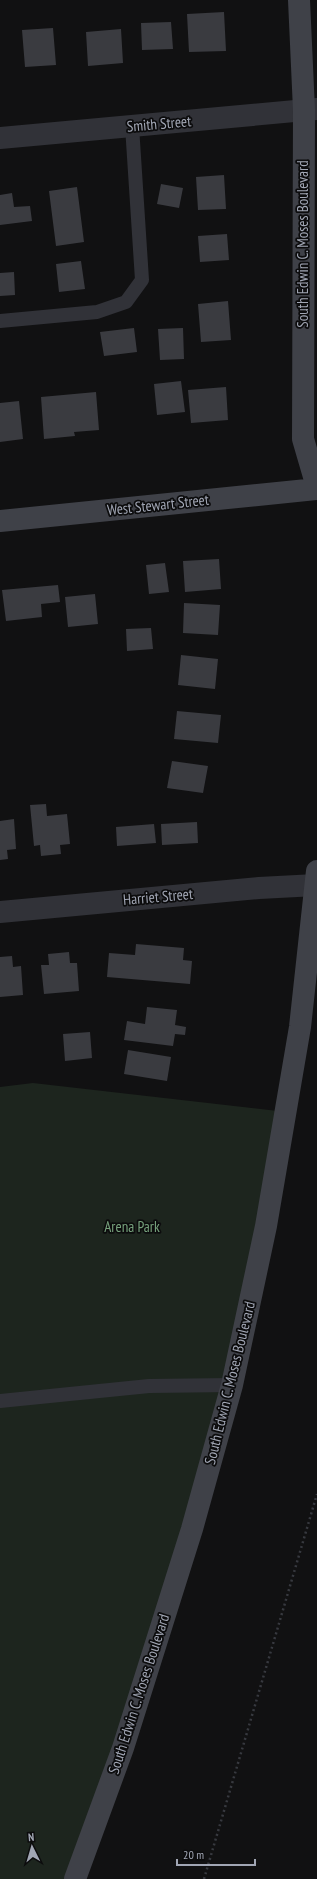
<svg xmlns="http://www.w3.org/2000/svg" width="317" height="1879" font-family="'PT Sans Narrow',sans-serif">
	<style>
		.green { fill: #1d251e }
		.building { fill: #3a3b40 }
		.lines { fill: none; stroke-linecap: round; stroke-linejoin: round }
		.path { stroke: #37393f; stroke-width: 2.5; stroke-dasharray: 2 3; stroke-linecap: butt }
		.service { stroke: #313238; stroke-width: 14 }
		.minor { stroke: #313238; stroke-width: 22 }
		.secondary { stroke: #3f4148; stroke-width: 22 }
		.labels { text-anchor: middle; stroke-width: 3.5; stroke-linejoin: round; paint-order: stroke }
		.street-label { font-size: 15px; fill: #a1a6b4; stroke: #0c0c0d }
		.park-label { font-size: 15px; fill: #76a17c; stroke: #0c0c0d }
	</style>
	<rect width="100%" height="100%" fill="#111112"/>
	<path class="green" d="M 33,1083 L 286,1112 L 232,1385 L 75,1879 L 0,1879 L 0,1087 Z"/>
	<path class="building" d="M 224,12 L 226,51 L 189,52 L 187,14 Z
		M 171,22 L 173,49 L 142,50 L 141,23 Z
		M 53,28 L 56,65 L 25,67 L 22,30 Z
		M 121,29 L 123,63 L 88,66 L 86,32 Z
		M 224,175 L 226,209 L 198,210 L 196,177 Z
		M 161,184 L 183,188 L 179,208 L 157,204 Z
		M 77,187 L 84,242 L 56,246 L 49,191 Z
		M 12,193 L 14,207 L 30,206 L 32,221 L 0,225 L 0,195 Z
		M 227,234 L 229,260 L 200,262 L 198,236 Z
		M 81,261 L 85,289 L 59,292 L 56,264 Z
		M 14,272 L 15,295 L 0,296 L 0,273 Z
		M 228,301 L 231,340 L 201,342 L 198,304 Z
		M 134,328 L 137,352 L 104,356 L 100,332 Z
		M 183,328 L 184,359 L 160,360 L 158,329 Z
		M 181,381 L 185,412 L 157,415 L 154,384 Z
		M 226,387 L 228,420 L 191,423 L 188,390 Z
		M 96,392 L 99,430 L 74,432 L 75,436 L 44,439 L 41,397 Z
		M 19,401 L 23,439 L 0,442 L 0,403 Z
		M 219,559 L 221,589 L 185,592 L 183,561 Z
		M 165,563 L 169,592 L 149,594 L 146,565 Z
		M 58,585 L 60,602 L 41,604 L 42,617 L 6,621 L 2,590 Z
		M 95,594 L 98,624 L 68,627 L 65,597 Z
		M 184,603 L 220,605 L 218,635 L 183,633 Z
		M 151,628 L 153,649 L 127,651 L 126,629 Z
		M 181,655 L 218,659 L 215,689 L 178,685 Z
		M 177,711 L 221,715 L 218,743 L 174,739 Z
		M 172,761 L 208,766 L 203,793 L 167,788 Z
		M 46,804 L 47,816 L 67,814 L 70,844 L 60,845 L 61,854 L 41,856 L 40,845 L 34,846 L 30,805 Z
		M 14,819 L 16,849 L 7,850 L 8,859 L 0,860 L 0,821 Z
		M 197,822 L 198,843 L 162,845 L 161,824 Z
		M 154,824 L 156,843 L 117,846 L 116,827 Z
		M 136,944 L 184,948 L 183,960 L 192,961 L 190,984 L 107,977 L 109,953 L 135,955 Z
		M 69,952 L 70,963 L 77,963 L 79,991 L 44,994 L 41,965 L 49,965 L 48,954 Z
		M 12,956 L 13,967 L 21,966 L 23,995 L 0,997 L 0,957 Z
		M 147,1007 L 177,1010 L 175,1025 L 186,1027 L 185,1035 L 175,1034 L 173,1046 L 124,1040 L 127,1021 L 145,1024 Z
		M 90,1032 L 92,1058 L 65,1061 L 63,1034 Z
		M 128,1050 L 171,1057 L 167,1081 L 124,1074 Z"/>
	<g class="lines">
		<path class="path" d="M 204,1879 L 317,1494"/>
		<path class="service" d="M 0,321 L 97,312 L 126,302 L 142,280 L 132,126
			M 0,1401 L 149,1386 L 232,1385"/>
		<path class="minor" d="M 0,138 L 317,109
			M 0,912 L 259,888 L 316,885"/>
		<path class="secondary" d="M 299,0 L 304,110 L 303,439 L 317,487
			M 0,521 L 317,489
			M 75,1879 L 123,1748 L 192,1529 L 232,1385 L 266,1226 L 300,1027 L 317,871"/>
	</g>
	<g class="labels">
		<g class="street-label">
			<text transform="translate(159 124) rotate(-5)" y="5">Smith Street</text>
			<text transform="translate(303 244) rotate(-90)" y="5">South Edwin C. Moses Boulevard</text>
			<text transform="translate(158 505) rotate(-6)" y="5">West Stewart Street</text>
			<text transform="translate(158 897) rotate(-5)" y="5">Harriet Street</text>
			<text transform="translate(230 1383) rotate(-76)" y="5">South Edwin C. Moses Boulevard</text>
			<text transform="translate(139 1694) rotate(-72)" y="5">South Edwin C. Moses Boulevard</text>
		</g>
		<g class="park-label">
			<text x="132" y="1232">Arena Park</text>
		</g>
	</g>
	<g transform="translate(32 1847) rotate(355)" stroke="#0c0c0d" stroke-width="3" paint-order="stroke">
	<path d="M0-3L7 15L0 10L-7 15Z" fill="#a1a6b4"/>
	<text y="-6" font-size="11" font-weight="bold" text-anchor="middle" fill="#a1a6b4">N</text>
	</g>
	<path d="M177 1859v6h78v-6" fill="none" stroke="#a1a6b4" stroke-width="2"/>
	<text x="183" y="1859" font-size="12" fill="#a1a6b4" stroke="#0c0c0d" stroke-width="3" paint-order="stroke">20 m</text>
</svg>
